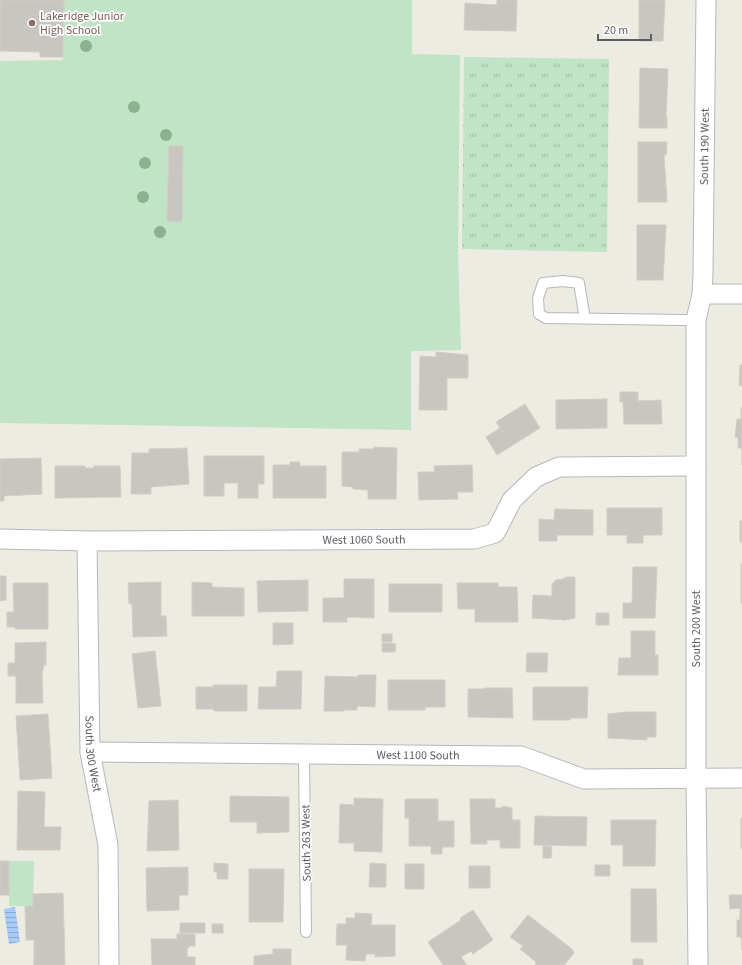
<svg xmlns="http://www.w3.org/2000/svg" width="742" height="965" font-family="'Source Sans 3',sans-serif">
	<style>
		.green { fill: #c1e3c6 }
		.park { fill: url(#park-tufts) }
		.water { fill: url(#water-rules) }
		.building { fill: #c8c6c0; stroke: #d1cec2 }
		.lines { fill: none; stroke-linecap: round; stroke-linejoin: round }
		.service-casing { stroke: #b6b7bc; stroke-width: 12 }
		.minor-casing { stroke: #b6b7bc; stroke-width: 21 }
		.service { stroke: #fff; stroke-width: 10 }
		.minor { stroke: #fff; stroke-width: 19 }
		.tree { fill: #8bb28e }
		.education-dot { fill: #8d6e63; stroke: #fff; stroke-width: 1.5 }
		.labels { text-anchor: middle; stroke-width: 3.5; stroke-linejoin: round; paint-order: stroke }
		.education-label { font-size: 12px; fill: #785e54; stroke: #fff; text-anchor: start }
		.street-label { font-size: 12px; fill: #5b5d63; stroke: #fff }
	</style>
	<defs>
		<pattern id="park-tufts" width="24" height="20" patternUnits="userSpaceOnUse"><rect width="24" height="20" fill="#c1e3c6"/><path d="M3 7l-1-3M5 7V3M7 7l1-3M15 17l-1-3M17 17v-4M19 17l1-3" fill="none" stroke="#a0bba4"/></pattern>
		<pattern id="water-rules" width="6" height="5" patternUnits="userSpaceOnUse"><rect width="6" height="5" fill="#a8caf8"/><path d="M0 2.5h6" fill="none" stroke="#8ca7cc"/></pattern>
	</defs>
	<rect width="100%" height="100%" fill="#edece3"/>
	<path class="green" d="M 64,0 L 412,0 L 412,54 L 460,55 L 458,255 L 461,350 L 411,351 L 411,430 L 0,423 L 0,61 L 63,60 Z
		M 9,861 L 34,861 L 33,906 L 9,906 Z"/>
	<path class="park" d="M 464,57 L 609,59 L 607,252 L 462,249 Z"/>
	<path class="water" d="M 15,907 L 20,942 L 9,944 L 4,909 Z"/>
	<path class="building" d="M 0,0 L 64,0 L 63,57 L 40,57 L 40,52 L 0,51 Z
		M 497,0 L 517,0 L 516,31 L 464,30 L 465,3 L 497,5 Z
		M 639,0 L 665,0 L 663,41 L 639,41 Z
		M 640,68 L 668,69 L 666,117 L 667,117 L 667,128 L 639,128 Z
		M 638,142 L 667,142 L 666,155 L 664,155 L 667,202 L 638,202 Z
		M 169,146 L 183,146 L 182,222 L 167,221 Z
		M 637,225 L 666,225 L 663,280 L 637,280 Z
		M 436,352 L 468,355 L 468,378 L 447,378 L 447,410 L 419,410 L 420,356 L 436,357 Z
		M 740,365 L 742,365 L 742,386 L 739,385 Z
		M 620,392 L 638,392 L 638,401 L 661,400 L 662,424 L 624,424 L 623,402 L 620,402 Z
		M 607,399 L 607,428 L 556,429 L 556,400 Z
		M 525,404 L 540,428 L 497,455 L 486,437 L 500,428 L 496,422 Z
		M 741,408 L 742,408 L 742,465 L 742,448 L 738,448 L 738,438 L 735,437 L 737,419 L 741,419 Z
		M 374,447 L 397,448 L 396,499 L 368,499 L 368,490 L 353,489 L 353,487 L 342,486 L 342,452 L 359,452 L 359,449 L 374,449 Z
		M 187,448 L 189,484 L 151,487 L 151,494 L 131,494 L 132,453 L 149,453 L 149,449 Z
		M 204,456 L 264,456 L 264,484 L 258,484 L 258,498 L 238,498 L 238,483 L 224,483 L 224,496 L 204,496 Z
		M 41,458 L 42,494 L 4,496 L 4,501 L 0,501 L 0,459 Z
		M 290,462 L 300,462 L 300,466 L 326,466 L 326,498 L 273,498 L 273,465 L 290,465 Z
		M 472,465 L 473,492 L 457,492 L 458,499 L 419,500 L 418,472 L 435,472 L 434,466 Z
		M 55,466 L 85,466 L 85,468 L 94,468 L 94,466 L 120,466 L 121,497 L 55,498 Z
		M 607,508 L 662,508 L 662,535 L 643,535 L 643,543 L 627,543 L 627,535 L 607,535 Z
		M 555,509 L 593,510 L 593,535 L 557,535 L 557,541 L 539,541 L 539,519 L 554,520 Z
		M 740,521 L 742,521 L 742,542 L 740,542 Z
		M 741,564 L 742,564 L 742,603 L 741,603 Z
		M 633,567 L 657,567 L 655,618 L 623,618 L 623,603 L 632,603 Z
		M 0,576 L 6,576 L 6,600 L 0,601 Z
		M 566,577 L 575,577 L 575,618 L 565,620 L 532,618 L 533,595 L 552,596 L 552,584 L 556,580 L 563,579 Z
		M 344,579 L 374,579 L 374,618 L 347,617 L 347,622 L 323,622 L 323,598 L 344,598 Z
		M 308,580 L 308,611 L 258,612 L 257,581 Z
		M 161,582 L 161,616 L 166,616 L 167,636 L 133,637 L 132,604 L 129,604 L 128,583 Z
		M 192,582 L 212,583 L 212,587 L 244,588 L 244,616 L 192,616 Z
		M 13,583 L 48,583 L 48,629 L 15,629 L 15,627 L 7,627 L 7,612 L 14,612 Z
		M 457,583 L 498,583 L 498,587 L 517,587 L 518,622 L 475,622 L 475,609 L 458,609 Z
		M 389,584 L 442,584 L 442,612 L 389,612 Z
		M 596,613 L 609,613 L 609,625 L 596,625 Z
		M 273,623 L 293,623 L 293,644 L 273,645 Z
		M 631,631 L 655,631 L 655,655 L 658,655 L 658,675 L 618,675 L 619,658 L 631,658 Z
		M 382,634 L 392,634 L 392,642 L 382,642 Z
		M 46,642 L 46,665 L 44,665 L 42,675 L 43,703 L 16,703 L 16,676 L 8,676 L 8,663 L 15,663 L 15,643 Z
		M 382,643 L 396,644 L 395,652 L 382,652 Z
		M 155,651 L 161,706 L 138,708 L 132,654 Z
		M 527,653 L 548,653 L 547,672 L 526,672 Z
		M 277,671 L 302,671 L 301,709 L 258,709 L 259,687 L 276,687 Z
		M 358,675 L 376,675 L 375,707 L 357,706 L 357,710 L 344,710 L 344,711 L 324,711 L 325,676 L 358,677 Z
		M 388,680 L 445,680 L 445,707 L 425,707 L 425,710 L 388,710 Z
		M 213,685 L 247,685 L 247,711 L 214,711 L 214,709 L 196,709 L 196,687 L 213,687 Z
		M 533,687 L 588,687 L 587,718 L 570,718 L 570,720 L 533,720 Z
		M 485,688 L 512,688 L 513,718 L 468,717 L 468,689 L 484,689 Z
		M 627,712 L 656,712 L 656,737 L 647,737 L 647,740 L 608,738 L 608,714 Z
		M 48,714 L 52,778 L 20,780 L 16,716 Z
		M 18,791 L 45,792 L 44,827 L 61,827 L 60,850 L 17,850 Z
		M 230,796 L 289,797 L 289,832 L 257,833 L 257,822 L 230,822 Z
		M 354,798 L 383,799 L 382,852 L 354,851 L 354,843 L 339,843 L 340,804 L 354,805 Z
		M 405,799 L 438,799 L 438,821 L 454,821 L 454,847 L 442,847 L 442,854 L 431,854 L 431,846 L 409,846 L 409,818 L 405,818 Z
		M 470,799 L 495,799 L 495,808 L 501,808 L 503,806 L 512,808 L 512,820 L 520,820 L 520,848 L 500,848 L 500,840 L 487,840 L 487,844 L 471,844 Z
		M 178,800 L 179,850 L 147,851 L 149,801 Z
		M 535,816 L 587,817 L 586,846 L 534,845 Z
		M 741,818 L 742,818 L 742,848 L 741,848 Z
		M 611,820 L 656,820 L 655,866 L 623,866 L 623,845 L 611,845 Z
		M 543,846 L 552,847 L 551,858 L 543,858 Z
		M 0,861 L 9,861 L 9,895 L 0,895 Z
		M 214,863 L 228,864 L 228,879 L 217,879 L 217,872 L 214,872 Z
		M 370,863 L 386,864 L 386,887 L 369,887 Z
		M 405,864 L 424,864 L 424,889 L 405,889 Z
		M 595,865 L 610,865 L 610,876 L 595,876 Z
		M 469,866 L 490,866 L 490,888 L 469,888 Z
		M 188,867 L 188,895 L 179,895 L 179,910 L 147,911 L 146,868 Z
		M 249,869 L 284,869 L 283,922 L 249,922 Z
		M 631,889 L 656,889 L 657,942 L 631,942 Z
		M 63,893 L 65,965 L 34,965 L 34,940 L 26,940 L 25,906 L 33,906 L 33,894 Z
		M 729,895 L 742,895 L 742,950 L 741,937 L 737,937 L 737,920 L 740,920 L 740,908 L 730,909 Z
		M 473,910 L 493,940 L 473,954 L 471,951 L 461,957 L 467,965 L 443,965 L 428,942 L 461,920 L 460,918 Z
		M 355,913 L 372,914 L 371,925 L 395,925 L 395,956 L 375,957 L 375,954 L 366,954 L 365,961 L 346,960 L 347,945 L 336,945 L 337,924 L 346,924 L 346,918 L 355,918 Z
		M 528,915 L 572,949 L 574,953 L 564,965 L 535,965 L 536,962 L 520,949 L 523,946 L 510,937 Z
		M 180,923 L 205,923 L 205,933 L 180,933 Z
		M 212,924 L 223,924 L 223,933 L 212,933 Z
		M 177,934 L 195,934 L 195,946 L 190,946 L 187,949 L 187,957 L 195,957 L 195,965 L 152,965 L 151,939 L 177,939 Z
		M 273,949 L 291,949 L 291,965 L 254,965 L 254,956 L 273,954 Z
		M 633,959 L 643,959 L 643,965 L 633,965 Z"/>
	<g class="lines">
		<defs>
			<path id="service" d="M 585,319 L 579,283 L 563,281 L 543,283 L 538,298 L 539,314 L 546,318 L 683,320 L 696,320
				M 304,755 L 306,932"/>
			<g id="minor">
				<path d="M 702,294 L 742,294"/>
				<path id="s1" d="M 0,539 L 87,541 L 474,539 L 495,533 L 512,500 L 536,477 L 559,467 L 696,466"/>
				<path id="s2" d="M 87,541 L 90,752 L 108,845 L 109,965"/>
				<path id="s3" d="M 90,752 L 521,756 L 584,779 L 742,778"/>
				<path id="s4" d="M 698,965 L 696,778 L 696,320 L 702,294 L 703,274 L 706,0"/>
			</g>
		</defs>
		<use href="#service" class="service-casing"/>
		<use href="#minor" class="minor-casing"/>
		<use href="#service" class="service"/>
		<use href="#minor" class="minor"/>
	</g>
	<g class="tree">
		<circle cx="86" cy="46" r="6"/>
		<circle cx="134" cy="107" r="6"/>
		<circle cx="166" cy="135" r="6"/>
		<circle cx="145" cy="163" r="6"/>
		<circle cx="143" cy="197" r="6"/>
		<circle cx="160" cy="232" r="6"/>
	</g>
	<circle class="education-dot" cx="32" cy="23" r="4"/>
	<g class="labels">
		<g class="education-label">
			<text x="40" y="20">Lakeridge Junior<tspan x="40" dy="14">High School</tspan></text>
		</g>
		<g class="street-label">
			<text dy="4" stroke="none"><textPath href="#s4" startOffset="819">South 190 West</textPath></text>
			<text dy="4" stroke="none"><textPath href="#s1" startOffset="364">West 1060 South</textPath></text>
			<text transform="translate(696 629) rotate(-90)" y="4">South 200 West</text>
			<text dy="4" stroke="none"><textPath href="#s2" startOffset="213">South 300 West</textPath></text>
			<text dy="4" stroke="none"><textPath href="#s3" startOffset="328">West 1100 South</textPath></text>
			<text transform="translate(306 843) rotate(-91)" y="4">South 263 West</text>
		</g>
	</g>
	<path d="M598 34v6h53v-6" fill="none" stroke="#5b5d63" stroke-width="2"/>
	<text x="604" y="34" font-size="12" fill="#5b5d63" stroke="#ffffff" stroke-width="3" paint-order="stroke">20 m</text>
</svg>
